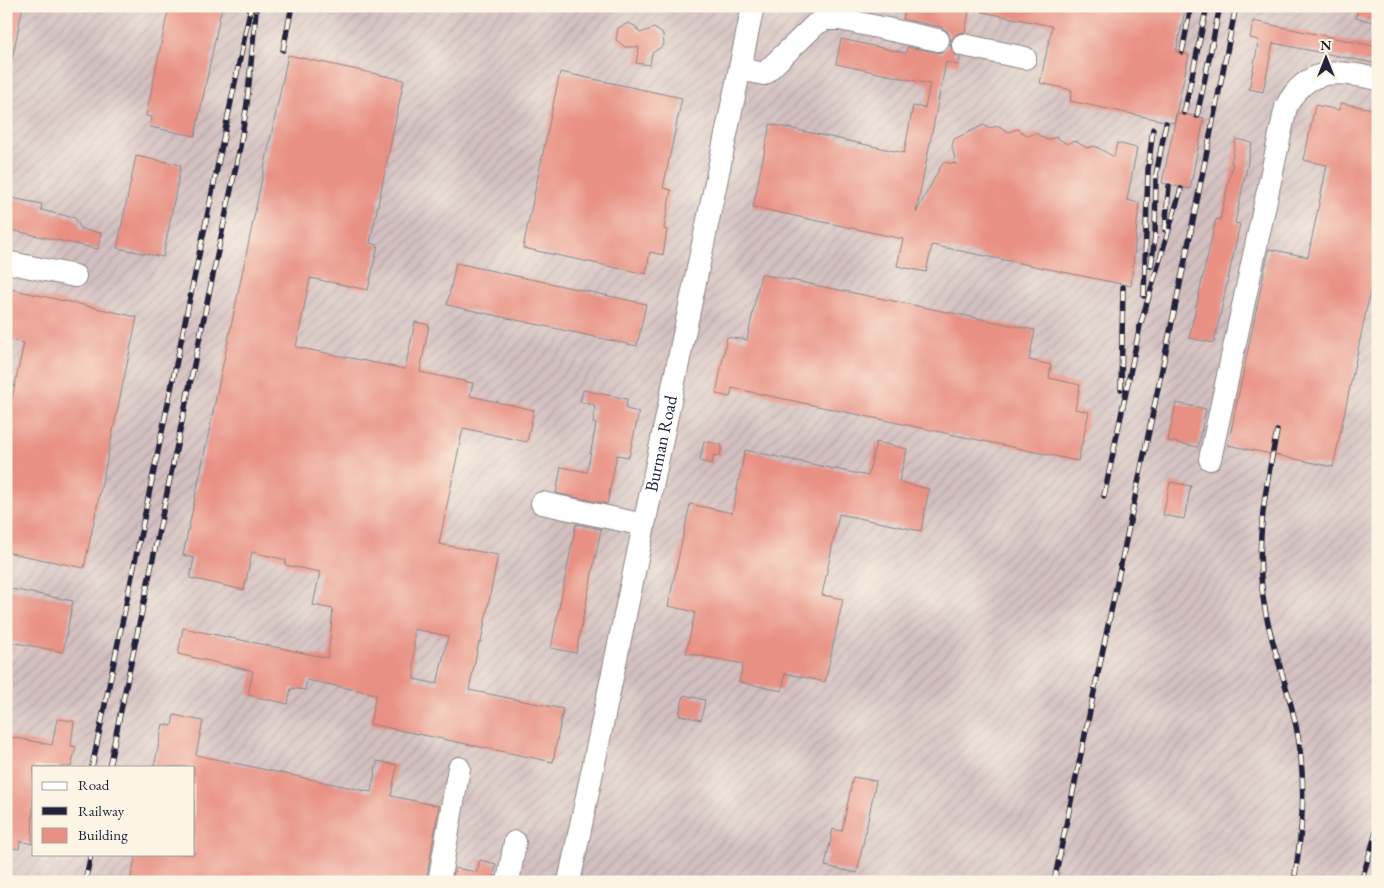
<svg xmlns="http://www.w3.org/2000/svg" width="1384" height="888" font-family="'EB Garamond',serif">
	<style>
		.industrial { fill: url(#industrial-furrows); fill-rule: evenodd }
		.building { fill: #e89083; fill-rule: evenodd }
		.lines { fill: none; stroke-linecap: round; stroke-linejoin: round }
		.minor-casing { stroke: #8c8485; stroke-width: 24 }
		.minor { stroke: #fff; stroke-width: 22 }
		.rail-casing { stroke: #22223b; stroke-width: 5.5 }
		.rail { stroke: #fcf5e5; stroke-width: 4; stroke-dasharray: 11; stroke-linecap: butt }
		.labels { text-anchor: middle; stroke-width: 4; stroke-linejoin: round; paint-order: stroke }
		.street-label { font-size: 18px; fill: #22223b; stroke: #fcf5e5 }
	</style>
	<defs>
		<pattern id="industrial-furrows" width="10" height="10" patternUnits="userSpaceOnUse" patternTransform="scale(1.25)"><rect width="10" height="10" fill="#d2bfc0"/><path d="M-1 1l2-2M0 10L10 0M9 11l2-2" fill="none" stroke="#b4a4a6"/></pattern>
	</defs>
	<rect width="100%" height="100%" fill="#fcf5e5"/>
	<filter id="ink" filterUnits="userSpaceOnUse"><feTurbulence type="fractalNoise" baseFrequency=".02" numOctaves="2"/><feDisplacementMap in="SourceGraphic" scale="10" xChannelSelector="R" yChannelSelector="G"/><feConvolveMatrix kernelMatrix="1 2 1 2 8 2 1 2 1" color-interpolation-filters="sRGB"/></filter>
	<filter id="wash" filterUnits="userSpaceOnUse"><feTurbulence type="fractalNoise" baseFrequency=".0096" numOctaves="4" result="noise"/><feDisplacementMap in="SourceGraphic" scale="20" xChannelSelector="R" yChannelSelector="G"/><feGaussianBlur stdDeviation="1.12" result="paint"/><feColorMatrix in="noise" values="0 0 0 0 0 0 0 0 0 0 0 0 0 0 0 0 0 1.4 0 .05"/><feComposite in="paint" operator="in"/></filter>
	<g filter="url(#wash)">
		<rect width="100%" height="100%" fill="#f7e7cf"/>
		<path class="industrial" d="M 6,6 L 1378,6 L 1378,882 L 6,882 ZM 34,767 L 194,767 L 194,854 L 34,854 Z"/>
		<g id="blocks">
			<path class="building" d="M 6,6 L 23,6 L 12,59 L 6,59 Z
				M 169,6 L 222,6 L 195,136 L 150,127 L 152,117 L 146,116 Z
				M 906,6 L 970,6 L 965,32 L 958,33 L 951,41 L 947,31 L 941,27 L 903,19 Z
				M 982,6 L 1186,6 L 1176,52 L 1189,55 L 1174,123 L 1070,101 L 1072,90 L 1040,83 L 1052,26 L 982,12 Z
				M 1358,6 L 1378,6 L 1378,23 L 1356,18 Z
				M 1253,21 L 1378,47 L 1378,64 L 1273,43 L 1263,92 L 1249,89 L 1259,40 L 1250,38 Z
				M 628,23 L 635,26 L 640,33 L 654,28 L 663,34 L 664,45 L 652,53 L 650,65 L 636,63 L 639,47 L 625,47 L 616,40 L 618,28 Z
				M 841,39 L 906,53 L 907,47 L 942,53 L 950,44 L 954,54 L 960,58 L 958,65 L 946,62 L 916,213 L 943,162 L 956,164 L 952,146 L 954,139 L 984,125 L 988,128 L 999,126 L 1008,132 L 1017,129 L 1028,136 L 1036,133 L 1047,140 L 1056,137 L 1067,144 L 1075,141 L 1087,148 L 1095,146 L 1114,157 L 1117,143 L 1137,148 L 1127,200 L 1139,203 L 1131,286 L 932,245 L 926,272 L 897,266 L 903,239 L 753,207 L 770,124 L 904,153 L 913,106 L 925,108 L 930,84 L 836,64 Z
				M 288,55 L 404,80 L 370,243 L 378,245 L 368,290 L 310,278 L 296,347 L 405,369 L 415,322 L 429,325 L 420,372 L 473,383 L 470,396 L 534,410 L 527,442 L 463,428 L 439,544 L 498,555 L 481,642 L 479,642 L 469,690 L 563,709 L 553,762 L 370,724 L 376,694 L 307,680 L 305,690 L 291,688 L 288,704 L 248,695 L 253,671 L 178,654 L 183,628 L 328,658 L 333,609 L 313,605 L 320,572 L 285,565 L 286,560 L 252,552 L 244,590 L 190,578 L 194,558 L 183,555 ZM 414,629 L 448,636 L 437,684 L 414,679 Z
				M 560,72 L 682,98 L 663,188 L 671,190 L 665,223 L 664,229 L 667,230 L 663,255 L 650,252 L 646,274 L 523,248 Z
				M 1341,103 L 1378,110 L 1378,255 L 1333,467 L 1228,445 L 1269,249 L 1308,257 L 1327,165 L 1304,160 L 1315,105 L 1339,110 Z
				M 1177,113 L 1204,118 L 1190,189 L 1162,183 Z
				M 1236,139 L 1252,143 L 1235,223 L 1240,224 L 1214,343 L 1189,338 L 1216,219 L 1220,220 L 1233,163 L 1231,163 Z
				M 136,156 L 181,165 L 163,257 L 117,248 Z
				M 6,197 L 42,204 L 41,210 L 75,218 L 81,229 L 101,233 L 98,249 L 6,229 Z
				M 456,263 L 646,304 L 637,346 L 447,305 Z
				M 761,274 L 1035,330 L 1029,360 L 1051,365 L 1049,378 L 1080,385 L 1075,409 L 1089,412 L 1078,461 L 732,388 L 730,397 L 716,394 L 727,337 L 747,340 Z
				M 6,288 L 137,317 L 84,568 L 6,552 L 6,415 L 8,416 L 24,343 L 6,339 Z
				M 583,390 L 627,399 L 626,409 L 639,412 L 629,457 L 617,455 L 607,504 L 556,493 L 561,467 L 587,472 L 596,424 L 593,423 L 595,405 L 580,402 Z
				M 1176,403 L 1206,409 L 1198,447 L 1168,441 Z
				M 704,441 L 722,445 L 720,456 L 714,455 L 712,464 L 700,461 Z
				M 876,442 L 907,449 L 899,482 L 929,489 L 921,531 L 839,514 L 822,595 L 843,599 L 825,682 L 785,673 L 782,691 L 739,682 L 743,664 L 686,653 L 695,612 L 668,606 L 690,504 L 732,513 L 745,450 L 868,476 Z
				M 1170,482 L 1191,486 L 1184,519 L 1163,515 Z
				M 576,524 L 601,529 L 576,653 L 551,648 Z
				M 6,588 L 73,601 L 63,652 L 6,641 Z
				M 684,695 L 705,700 L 701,720 L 679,715 Z
				M 174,715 L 203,721 L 196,755 L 371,792 L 377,761 L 397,765 L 391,796 L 439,806 L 426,882 L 130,882 L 136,854 L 194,854 L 194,767 L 154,767 L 163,724 L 172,726 Z
				M 57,719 L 74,721 L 71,746 L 76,747 L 71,767 L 34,767 L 32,844 L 20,841 L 19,849 L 6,846 L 6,736 L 52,745 Z
				M 853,777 L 876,781 L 857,873 L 825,866 L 833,829 L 842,831 Z
				M 480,860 L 496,864 L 494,876 L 496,876 L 495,882 L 452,882 L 455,868 L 477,872 Z"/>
		</g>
	</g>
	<g filter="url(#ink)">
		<use href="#blocks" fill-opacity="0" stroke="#8c8485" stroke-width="1"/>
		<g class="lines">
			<defs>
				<g id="minor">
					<path d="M 963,45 L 1025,58"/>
					<path d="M 740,69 L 764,74 L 816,24 L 826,19 L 840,19 L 938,40"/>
					<path d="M 6,262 L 75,276"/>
					<path d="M 1210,459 L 1286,107 C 1307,65 1339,71 1378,79"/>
					<path d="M 542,503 L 644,525"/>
					<path d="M 439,882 L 459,768"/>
					<path d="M 508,882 L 515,842"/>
					<path id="s1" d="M 569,882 L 753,6"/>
				</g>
			</defs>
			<use href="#minor" class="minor-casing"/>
			<use href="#minor" class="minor"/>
			<defs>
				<path id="rail" d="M 283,50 L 292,6
					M 1182,52 L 1191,6
					M 1184,113 L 1207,6
					M 1197,116 L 1220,6
					M 1165,230 L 1169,186
					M 1151,266 L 1155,237 L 1156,175 L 1166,123
					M 1144,296 L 1148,170 L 1153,129
					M 1121,389 L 1123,287
					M 1277,431 C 1266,486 1255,540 1263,597 C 1269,641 1287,682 1296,726 C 1307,778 1303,829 1294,881
					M 1104,496 L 1140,326 L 1181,189
					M 92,767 L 251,6
					M 109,767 L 240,147 L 247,104 L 256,11
					M 85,882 L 91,854
					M 1054,882 L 1188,246 L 1236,6
					M 1361,882 L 1378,826"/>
			</defs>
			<use href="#rail" class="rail-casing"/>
			<use href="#rail" class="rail"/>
		</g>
	</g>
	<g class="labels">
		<g class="street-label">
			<text dy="6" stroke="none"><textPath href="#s1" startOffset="448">Burman Road</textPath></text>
		</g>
	</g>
	<rect width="1384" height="888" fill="none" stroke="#fcf5e5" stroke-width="25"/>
	<rect x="32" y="766" width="162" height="90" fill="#fcf5e5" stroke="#a5a1a1"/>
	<rect x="42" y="782" width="25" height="8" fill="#ffffff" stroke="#a5a1a1"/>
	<text x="78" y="790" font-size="15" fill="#22223b">Road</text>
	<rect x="42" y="807" width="25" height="8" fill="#22223b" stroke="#a5a1a1"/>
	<text x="78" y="816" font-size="15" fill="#22223b">Railway</text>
	<rect x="42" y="828" width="25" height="15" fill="#e89083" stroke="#a5a1a1"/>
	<text x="78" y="840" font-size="15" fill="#22223b">Building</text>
	<g transform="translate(1326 58)" stroke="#fcf5e5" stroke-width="4" paint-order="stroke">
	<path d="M0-4L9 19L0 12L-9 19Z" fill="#22223b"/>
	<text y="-8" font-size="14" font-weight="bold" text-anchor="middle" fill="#22223b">N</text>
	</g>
</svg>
